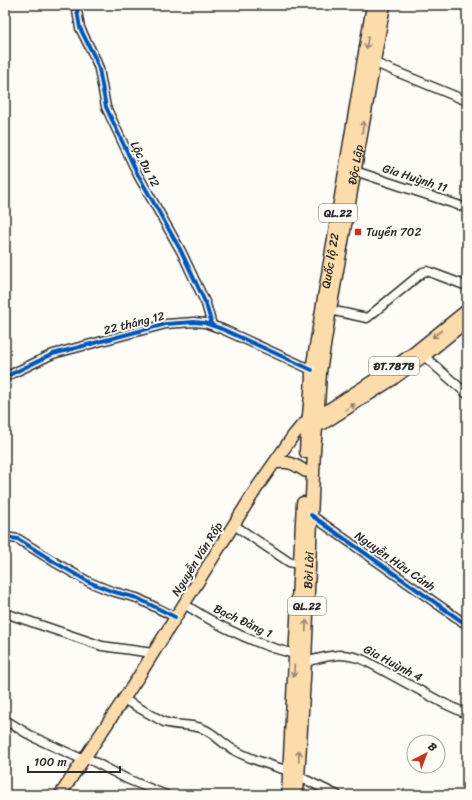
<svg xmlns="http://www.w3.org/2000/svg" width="472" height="800" font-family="Sriracha,sans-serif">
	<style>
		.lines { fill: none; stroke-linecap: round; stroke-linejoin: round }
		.minor-casing { stroke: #2b2b2b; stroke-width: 11 }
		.major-casing { stroke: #2b2b2b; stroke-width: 14 }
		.highway-casing { stroke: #2b2b2b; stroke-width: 15 }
		.minor { stroke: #fdfcf7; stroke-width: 8 }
		.major { stroke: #fddcac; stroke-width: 11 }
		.highway { stroke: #fddcac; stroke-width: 12 }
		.cycleway-casing { stroke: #fdfcf7; stroke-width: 6 }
		.cycleway { stroke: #0057b8; stroke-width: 4 }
		.oneway { stroke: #94846c }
		.poi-dot { fill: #c8321e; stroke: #fdfcf7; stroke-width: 1.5 }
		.labels { text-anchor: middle; stroke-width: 4; stroke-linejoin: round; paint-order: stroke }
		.shield { fill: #fdfcf7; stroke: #6a6a68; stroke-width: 1 }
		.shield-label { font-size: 11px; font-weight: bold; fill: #2b2b2b }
		.street-label { font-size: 12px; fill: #2b2b2b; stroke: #fdfcf7 }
		.poi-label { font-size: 12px; fill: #2b2b2b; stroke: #fdfcf7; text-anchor: start }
	</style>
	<rect width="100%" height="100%" fill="#fdfcf7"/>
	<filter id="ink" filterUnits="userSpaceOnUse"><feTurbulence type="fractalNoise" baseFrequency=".025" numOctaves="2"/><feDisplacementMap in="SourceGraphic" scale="8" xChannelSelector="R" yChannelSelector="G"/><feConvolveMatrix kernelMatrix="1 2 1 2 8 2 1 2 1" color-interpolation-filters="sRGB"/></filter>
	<g filter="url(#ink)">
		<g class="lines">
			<defs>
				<path id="minor" d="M 76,5 L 80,28 L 95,58 L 99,69 L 106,107 L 138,175 L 181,251 L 206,304 L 212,325
					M 375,63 L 467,101
					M 355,171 L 467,208
					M 330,310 L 367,318 L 423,272 L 427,271 L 467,286
					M 424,356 L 467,394
					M 5,377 L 53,354 L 166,324 L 194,322 L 205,323 L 222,329 L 312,370
					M 311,515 L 467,625
					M 234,525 L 289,562 L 300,565
					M 5,537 L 18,539 L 56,563 L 89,582 L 111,591 L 137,598 L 175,617
					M 184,604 C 218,626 256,645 295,654
					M 5,615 L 11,615 L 102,646 L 153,653
					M 305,662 C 328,656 339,651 364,660 L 443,703 L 467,714
					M 123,699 L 164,722 C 176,726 189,724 201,728 C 214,732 222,744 234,750 C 251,760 271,765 289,771
					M 5,720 L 33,737 L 84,760
					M 85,757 L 127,779 L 166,795
					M 298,776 L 337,795"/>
				<path id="major" d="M 317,417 L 388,371 L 415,352 L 467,310
					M 316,426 L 324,423 L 393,379 L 424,356 L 467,321
					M 274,463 C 288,461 293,463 305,471
					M 60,795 L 137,679 L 258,486 L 293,436 L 302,425 L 307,422"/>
				<g id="highway">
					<path id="s1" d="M 306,452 C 307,425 312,398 312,370 L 373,5"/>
					<path d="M 288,795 L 303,503"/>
					<path id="s2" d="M 297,795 L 305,662 L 314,450 L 318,407 L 320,372 L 328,321 L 384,5"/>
				</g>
			</defs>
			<use href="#minor" class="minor-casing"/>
			<use href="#major" class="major-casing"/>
			<use href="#highway" class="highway-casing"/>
			<use href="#minor" class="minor"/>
			<use href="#major" class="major"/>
			<use href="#highway" class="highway"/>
			<defs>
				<path id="cycleway" d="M 76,5 L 80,28 L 95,58 L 99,69 L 106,107 L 138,175 L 181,251 L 206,304 L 212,325
					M 5,377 L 53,354 L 166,324 L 194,322 L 205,323 L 222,329 L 312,370
					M 311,515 L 467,625
					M 5,537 L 18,539 L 56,563 L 89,582 L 111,591 L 137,598 L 175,617"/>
			</defs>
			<use href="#cycleway" class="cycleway-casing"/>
			<use href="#cycleway" class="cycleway"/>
		</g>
		<defs><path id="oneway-shaft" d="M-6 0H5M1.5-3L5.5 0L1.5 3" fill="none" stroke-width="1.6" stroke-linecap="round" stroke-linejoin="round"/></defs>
		<g class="oneway">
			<use href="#oneway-shaft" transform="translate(367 43) rotate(100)"/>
			<use href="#oneway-shaft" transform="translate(363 127) rotate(-80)"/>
			<use href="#oneway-shaft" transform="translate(437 334) rotate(141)"/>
			<use href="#oneway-shaft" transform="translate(350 407) rotate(-33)"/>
			<use href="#oneway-shaft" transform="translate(306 626) rotate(-87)"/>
			<use href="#oneway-shaft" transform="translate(294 671) rotate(93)"/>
			<use href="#oneway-shaft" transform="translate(299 756) rotate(-87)"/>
		</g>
	</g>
	<rect class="poi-dot" x="354" y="228" width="8" height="8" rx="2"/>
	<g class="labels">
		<g class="shield">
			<rect x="319" y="204" width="38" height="18" rx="3"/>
			<rect x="369" y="357" width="50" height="18" rx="3"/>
			<rect x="288" y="597" width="38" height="18" rx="3"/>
		</g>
		<g class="shield-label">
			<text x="338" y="217">QL.22</text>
			<text x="394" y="370">ĐT.787B</text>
			<text x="307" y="610">QL.22</text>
		</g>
		<g class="street-label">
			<text transform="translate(145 164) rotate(63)" y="4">Lộc Du 12</text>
			<text dy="4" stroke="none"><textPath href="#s2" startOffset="634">Độc Lập</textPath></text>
			<text transform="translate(415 178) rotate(18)" y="4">Gia Huỳnh 11</text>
			<text dy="4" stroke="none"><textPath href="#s1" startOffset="193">Quốc lộ 22</textPath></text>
			<text transform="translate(134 323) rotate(-14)" y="4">22 tháng 12</text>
			<text transform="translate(197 559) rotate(-58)" y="4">Nguyễn Văn Rốp</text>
			<text transform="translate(395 561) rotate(35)" y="4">Nguyễn Hữu Cảnh</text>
			<text dy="4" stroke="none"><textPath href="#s2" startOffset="225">Bời Lời</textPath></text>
			<text transform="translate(243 621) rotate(25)" y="4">Bạch Đằng 1</text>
			<text transform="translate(393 663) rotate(28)" y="4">Gia Huỳnh 4</text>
		</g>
		<g class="poi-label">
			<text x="366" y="236">Tuyến 702</text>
		</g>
	</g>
	<rect width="472" height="800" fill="none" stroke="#fdfcf7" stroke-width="20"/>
	<rect x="10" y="10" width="452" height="780" fill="none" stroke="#2b2b2b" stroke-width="1.5" filter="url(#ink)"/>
	<g transform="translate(426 754) rotate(42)"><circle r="19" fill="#fdfcf7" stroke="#a9a8a5"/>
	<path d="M0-3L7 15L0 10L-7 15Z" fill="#c8321e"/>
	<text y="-6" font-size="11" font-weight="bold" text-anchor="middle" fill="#2b2b2b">B</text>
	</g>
	<path d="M28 766v6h92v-6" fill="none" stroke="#2b2b2b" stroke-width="2"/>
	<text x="34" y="766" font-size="12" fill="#2b2b2b" stroke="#fdfcf7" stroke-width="3" paint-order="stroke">100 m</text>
</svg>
